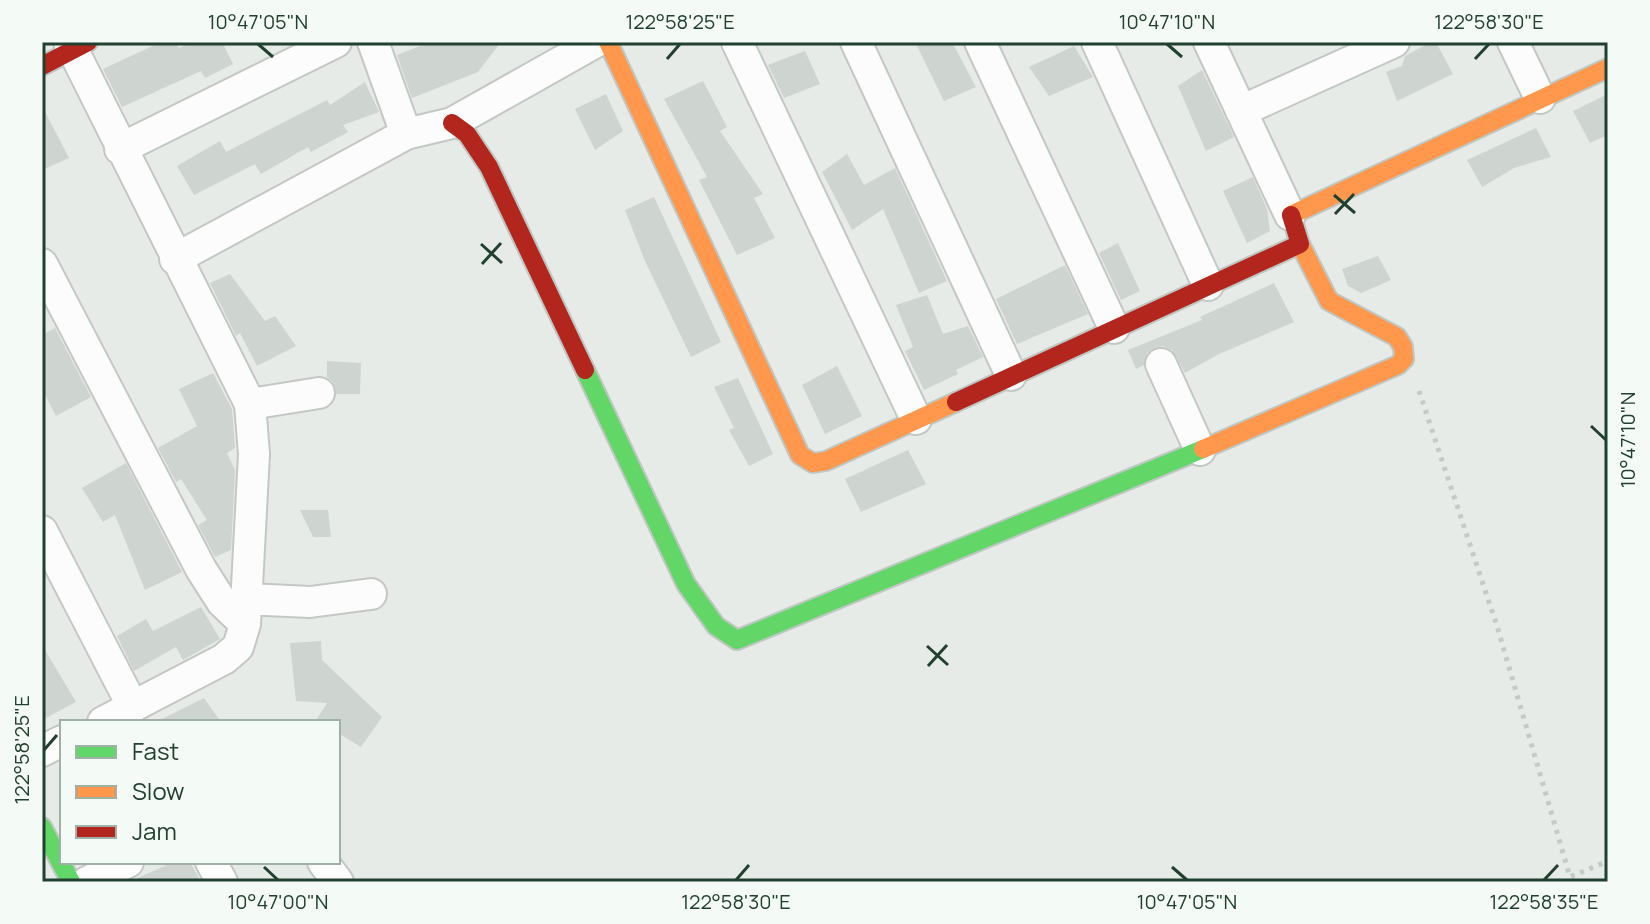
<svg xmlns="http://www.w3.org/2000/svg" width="1650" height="924" font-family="Manrope,sans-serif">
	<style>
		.building { fill: #ced4d0 }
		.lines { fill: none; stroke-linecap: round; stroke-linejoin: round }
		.street-casing { stroke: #c3c8c4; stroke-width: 34 }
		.fast-casing { stroke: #bfc7c2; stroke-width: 22 }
		.slow-casing { stroke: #bfc7c2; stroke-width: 22 }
		.jam-casing { stroke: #bfc7c2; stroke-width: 22 }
		.path { stroke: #c2cbc5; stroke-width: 5; stroke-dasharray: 4 6; stroke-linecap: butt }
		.street { stroke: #fbfcfb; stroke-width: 30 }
		.fast { stroke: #63d668; stroke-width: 18 }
		.slow { stroke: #ff974d; stroke-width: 18 }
		.jam { stroke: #b3261e; stroke-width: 18 }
		.ticks { fill: none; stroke: #214030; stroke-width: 3 }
		.neatline { fill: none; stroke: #214030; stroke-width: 3 }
		.ticks-label { font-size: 20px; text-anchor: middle; fill: #214030 }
	</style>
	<rect width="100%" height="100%" fill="#e6ebe7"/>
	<path class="building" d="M 161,42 L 175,42 L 179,48 L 193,42 L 222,42 L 233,64 L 205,78 L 201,71 L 122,107 L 103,69 Z
		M 430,42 L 501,42 L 478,72 L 412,98 L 397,55 Z
		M 915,42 L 952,42 L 976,87 L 944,101 Z
		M 1431,42 L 1436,42 L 1453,74 L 1397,101 L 1386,72 L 1402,66 L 1405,56 Z
		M 1074,46 L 1093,77 L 1049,96 L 1029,67 Z
		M 805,51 L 820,84 L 784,98 L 768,65 Z
		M 1202,70 L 1234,137 L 1206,151 L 1178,86 Z
		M 703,81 L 727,127 L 720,131 L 763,194 L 754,198 L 775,238 L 737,255 L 699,180 L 707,177 L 664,99 Z
		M 365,82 L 379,112 L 343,125 L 348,132 L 311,152 L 308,147 L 261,174 L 255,164 L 194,195 L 177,166 L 220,141 L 226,152 L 327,100 L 330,105 Z
		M 606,94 L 623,131 L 595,150 L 575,109 Z
		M 1608,94 L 1608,135 L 1590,143 L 1573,111 Z
		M 42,106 L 69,158 L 42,170 Z
		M 1536,128 L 1551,157 L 1514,168 L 1482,187 L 1467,160 Z
		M 847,154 L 864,185 L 895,168 L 947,281 L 919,293 L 883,209 L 852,230 L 822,172 Z
		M 1253,177 L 1267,209 L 1270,231 L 1247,243 L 1223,191 Z
		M 654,197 L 721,342 L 691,357 L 645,261 L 625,210 Z
		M 1118,243 L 1140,291 L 1121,300 L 1099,253 Z
		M 1378,256 L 1391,280 L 1361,293 L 1348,286 L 1342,269 Z
		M 1065,265 L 1088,314 L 1017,344 L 996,299 Z
		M 230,274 L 265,321 L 275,316 L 296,346 L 257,366 L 240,333 L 236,336 L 210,283 Z
		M 1274,283 L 1294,322 L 1219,354 L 1185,373 L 1172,350 L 1162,346 L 1147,353 L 1144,365 L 1136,369 L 1128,350 L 1202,320 L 1200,317 Z
		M 927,295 L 943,334 L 968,326 L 983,357 L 956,370 L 958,374 L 924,390 L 905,351 L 913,347 L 896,305 Z
		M 55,328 L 91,397 L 56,416 L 42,389 L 42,335 Z
		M 327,361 L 361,363 L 360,394 L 336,394 L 333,382 L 327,377 Z
		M 837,366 L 862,416 L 825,434 L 802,385 Z
		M 213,373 L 232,409 L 235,448 L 227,453 L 235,470 L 231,550 L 215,557 L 198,525 L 207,520 L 181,479 L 176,482 L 158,448 L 197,426 L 179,389 Z
		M 738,378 L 773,454 L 749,466 L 729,430 L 734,428 L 714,387 Z
		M 908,450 L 926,484 L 861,512 L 845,479 Z
		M 126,463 L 182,572 L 145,590 L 115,515 L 103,522 L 82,488 Z
		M 300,510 L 328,510 L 331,537 L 313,537 Z
		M 201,607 L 220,639 L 183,660 L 176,647 L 134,671 L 117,636 L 146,619 L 153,631 Z
		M 321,641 L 322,660 L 382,717 L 361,747 L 338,733 L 338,722 L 315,722 L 327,703 L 296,701 L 290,643 Z
		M 42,645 L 76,702 L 42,720 Z
		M 204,698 L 221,722 L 156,722 Z
		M 174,862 L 190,862 L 201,882 L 128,882 Z"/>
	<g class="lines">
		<defs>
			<path id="street" d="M 69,42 L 250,404 L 254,454 L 245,624
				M 373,42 L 406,134
				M 737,42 L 916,419
				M 856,42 L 1011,375
				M 980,42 L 1114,328
				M 1097,42 L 1208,285
				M 1209,42 L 1290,215
				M 1513,42 L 1540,98
				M 1241,111 L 1394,42
				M 120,149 L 336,42
				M 175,259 L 406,134 L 452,123 L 596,42
				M 42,264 L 201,569 L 222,602 L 245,624 L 238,647 L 224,659 L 103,722
				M 1161,364 L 1200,450
				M 250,404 L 319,393
				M 42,531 L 133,707
				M 246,599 L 310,602 L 371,594
				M 42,751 L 62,741
				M 211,862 L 222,882
				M 323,862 L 338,882
				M 87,882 L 128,862"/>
			<path id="fast" d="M 585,370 L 686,584 L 716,626 L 737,640 L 1203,449
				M 42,827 L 71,882"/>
			<path id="slow" d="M 608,42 L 800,455 L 813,463 L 826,461 L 956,402
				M 1291,215 L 1608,68
				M 1203,449 L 1398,365 L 1404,359 L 1403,347 L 1397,337 L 1329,301 L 1300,244"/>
			<path id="jam" d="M 42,66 L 88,42
				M 452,123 L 467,134 L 489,167 L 585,370
				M 956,402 L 1300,244 L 1291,215"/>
		</defs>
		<use href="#street" class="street-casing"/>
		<use href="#fast" class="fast-casing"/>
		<use href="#slow" class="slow-casing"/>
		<use href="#jam" class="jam-casing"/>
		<path class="path" d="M 1419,391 L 1497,626 L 1570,877 L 1608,861"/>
		<use href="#street" class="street"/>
		<use href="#fast" class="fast"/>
		<use href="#slow" class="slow"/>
		<use href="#jam" class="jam"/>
	</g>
	<path class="ticks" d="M 258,44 L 273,57M 1167,44 L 1182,57M 667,59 L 680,44M 1475,59 L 1489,44M 1334,195 L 1355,213M 1335,214 L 1354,194M 481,244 L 502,263M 482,264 L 501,243M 1591,426 L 1606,440M 927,646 L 948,665M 928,666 L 947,645M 44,750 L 57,735M 264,867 L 278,880M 1172,867 L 1187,880M 736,880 L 749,865M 1544,880 L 1558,865"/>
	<rect width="1650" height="924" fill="none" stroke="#f4faf5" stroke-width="88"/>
	<rect x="60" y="720" width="280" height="144" fill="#f4faf5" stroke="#a0b0a6" stroke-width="2"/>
	<rect x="76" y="746" width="40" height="12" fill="#63d668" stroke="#a0b0a6" stroke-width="2"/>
	<text x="132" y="760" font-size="24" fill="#214030">Fast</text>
	<rect x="76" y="786" width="40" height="12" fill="#ff974d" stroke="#a0b0a6" stroke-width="2"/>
	<text x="132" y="800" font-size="24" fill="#214030">Slow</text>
	<rect x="76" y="826" width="40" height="12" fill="#b3261e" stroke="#a0b0a6" stroke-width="2"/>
	<text x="132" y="840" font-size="24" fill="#214030">Jam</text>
	<rect x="44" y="44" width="1562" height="836" class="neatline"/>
	<g class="ticks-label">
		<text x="258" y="29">10°47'05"N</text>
		<text x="680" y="29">122°58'25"E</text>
		<text x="1167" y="29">10°47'10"N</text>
		<text x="1489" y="29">122°58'30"E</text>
		<text transform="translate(1628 440) rotate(-90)" y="7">10°47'10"N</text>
		<text transform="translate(22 750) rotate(-90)" y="7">122°58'25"E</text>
		<text x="278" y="909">10°47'00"N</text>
		<text x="736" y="909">122°58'30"E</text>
		<text x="1187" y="909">10°47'05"N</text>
		<text x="1544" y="909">122°58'35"E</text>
	</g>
</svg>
